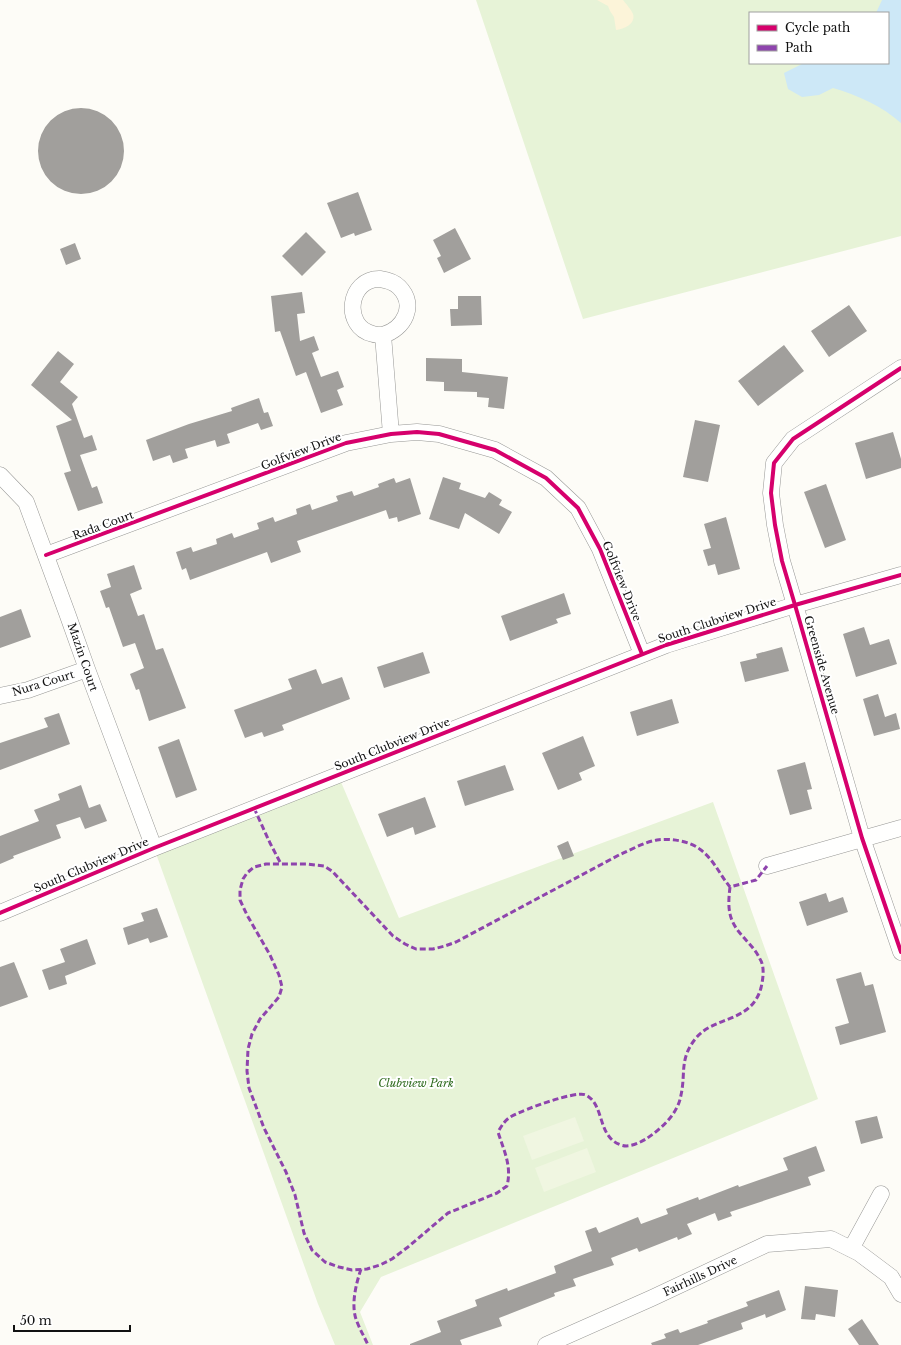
<svg xmlns="http://www.w3.org/2000/svg" width="901" height="1345" font-family="'Libre Baskerville',serif">
	<style>
		.green { fill: #e7f3d7; fill-rule: evenodd }
		.sand { fill: #fcf4d9 }
		.pitch { fill: #f0f6e1 }
		.water { fill: #cde8f7 }
		.building { fill: #a19f9c }
		.lines { fill: none; stroke-linecap: round; stroke-linejoin: round }
		.minor-casing { stroke: #979795; stroke-width: 17 }
		.minor { stroke: #fffffe; stroke-width: 16 }
		.quiet { stroke: #8e44ad; stroke-width: 3; stroke-dasharray: 6 3; stroke-linecap: butt }
		.cycleway-casing { stroke: #fff; stroke-width: 6 }
		.cycleway { stroke: #d6006c; stroke-width: 4 }
		.labels { text-anchor: middle; stroke-width: 4; stroke-linejoin: round; paint-order: stroke }
		.street-label { font-size: 11px; fill: #111; stroke: #fff }
		.park-label { font-size: 11px; font-style: italic; fill: #2f6b1f; stroke: #fff }
	</style>
	<rect width="100%" height="100%" fill="#fdfcf7"/>
	<path class="green" d="M 476,0 L 901,0 L 901,236 L 583,319 ZM 750,13 L 888,13 L 888,63 L 750,63 Z
		M 338,775 L 399,918 L 713,802 L 818,1099 L 381,1277 L 360,1312 L 373,1345 L 335,1345 L 318,1304 L 154,848 Z"/>
	<path class="sand" d="M 597,0 L 623,0 C 626,4 631,9 633,14 C 636,24 624,29 616,30 L 614,17 L 610,11 L 608,6 Z"/>
	<path class="pitch" d="M 575,1117 L 584,1141 L 532,1160 L 523,1136 Z
		M 587,1148 L 596,1172 L 544,1192 L 535,1168 Z"/>
	<path class="water" d="M 882,0 L 901,0 L 901,123 C 882,106 857,95 833,88 L 819,95 L 802,97 L 788,89 L 784,73 L 804,63 L 888,63 L 888,13 L 876,13 Z"/>
	<path class="building" d="M38 151a43 43 0 1 1 86 0a43 43 0 1 1-86 0Z
		M 358,192 L 372,230 L 355,236 L 354,233 L 341,238 L 327,203 Z
		M 455,228 L 471,259 L 444,273 L 437,258 L 441,256 L 433,240 Z
		M 306,232 L 326,252 L 302,276 L 282,256 Z
		M 75,243 L 81,259 L 66,265 L 60,249 Z
		M 302,292 L 305,313 L 297,314 L 300,341 L 314,336 L 319,350 L 312,353 L 321,377 L 338,371 L 344,387 L 337,390 L 343,405 L 321,413 L 306,372 L 296,376 L 280,331 L 275,332 L 271,296 Z
		M 458,296 L 481,296 L 482,325 L 451,326 L 450,309 L 458,309 Z
		M 849,305 L 867,331 L 829,357 L 811,331 Z
		M 784,345 L 804,371 L 758,406 L 738,381 Z
		M 58,351 L 74,364 L 60,382 L 78,397 L 72,404 L 84,438 L 92,435 L 97,450 L 80,455 L 92,488 L 97,486 L 103,503 L 78,511 L 64,473 L 71,471 L 56,426 L 72,420 L 31,385 Z
		M 426,358 L 462,359 L 462,372 L 508,377 L 504,409 L 488,407 L 489,398 L 477,397 L 477,392 L 444,391 L 444,382 L 426,381 Z
		M 259,398 L 264,413 L 268,412 L 273,426 L 261,430 L 258,423 L 227,434 L 230,443 L 217,447 L 215,440 L 185,449 L 188,458 L 173,463 L 170,455 L 153,461 L 146,440 L 189,424 L 232,411 L 231,408 Z
		M 695,420 L 720,425 L 708,482 L 683,477 Z
		M 893,432 L 901,459 L 901,468 L 866,479 L 855,443 Z
		M 443,477 L 461,483 L 459,489 L 485,498 L 489,492 L 502,500 L 499,505 L 512,512 L 499,534 L 465,513 L 459,529 L 429,519 Z
		M 394,478 L 396,483 L 410,478 L 421,514 L 398,522 L 397,517 L 389,519 L 386,510 L 297,541 L 301,552 L 271,563 L 267,552 L 190,580 L 186,568 L 182,570 L 176,552 L 191,547 L 193,552 L 217,544 L 216,539 L 232,533 L 234,538 L 259,529 L 257,523 L 273,517 L 275,522 L 297,514 L 296,509 L 310,504 L 312,510 L 338,501 L 336,496 L 352,491 L 354,496 L 379,487 L 378,484 Z
		M 826,484 L 846,540 L 825,548 L 804,492 Z
		M 726,517 L 740,569 L 718,575 L 715,564 L 708,566 L 703,550 L 711,548 L 704,524 Z
		M 134,565 L 142,589 L 130,594 L 138,616 L 144,614 L 156,650 L 163,648 L 186,708 L 149,721 L 139,689 L 136,690 L 130,674 L 144,668 L 135,643 L 123,647 L 109,607 L 106,608 L 100,591 L 111,587 L 107,574 Z
		M 564,593 L 571,614 L 556,619 L 558,623 L 510,641 L 501,616 Z
		M 21,609 L 31,637 L 0,648 L 0,617 Z
		M 864,627 L 870,645 L 889,639 L 897,664 L 856,677 L 843,634 Z
		M 782,647 L 789,671 L 745,682 L 740,662 L 757,658 L 756,654 Z
		M 423,652 L 430,673 L 384,688 L 377,667 Z
		M 316,669 L 322,684 L 342,677 L 350,699 L 282,725 L 284,730 L 264,737 L 262,732 L 245,738 L 234,710 L 292,689 L 288,679 Z
		M 878,694 L 885,717 L 896,713 L 900,729 L 874,736 L 863,699 Z
		M 672,699 L 679,723 L 637,736 L 630,712 Z
		M 59,713 L 70,744 L 0,770 L 0,743 L 48,727 L 44,718 Z
		M 583,736 L 595,766 L 579,773 L 582,780 L 558,790 L 542,753 Z
		M 179,739 L 197,790 L 176,798 L 158,747 Z
		M 805,762 L 812,789 L 807,790 L 812,809 L 790,815 L 777,770 Z
		M 505,765 L 514,790 L 465,806 L 457,781 Z
		M 81,785 L 89,808 L 100,804 L 107,821 L 85,829 L 80,817 L 56,825 L 61,838 L 13,856 L 14,858 L 0,864 L 0,836 L 39,821 L 34,810 L 60,800 L 58,794 Z
		M 425,797 L 436,827 L 415,835 L 413,827 L 387,837 L 378,814 Z
		M 568,841 L 574,856 L 563,860 L 557,846 Z
		M 826,893 L 829,902 L 843,897 L 848,912 L 807,926 L 799,902 Z
		M 157,908 L 168,937 L 150,943 L 148,938 L 128,945 L 123,928 L 144,921 L 141,913 Z
		M 87,939 L 96,964 L 65,976 L 67,984 L 49,990 L 42,970 L 65,962 L 60,949 Z
		M 14,962 L 28,997 L 0,1007 L 0,967 Z
		M 861,972 L 865,986 L 873,984 L 886,1032 L 840,1045 L 835,1027 L 849,1023 L 836,979 Z
		M 877,1116 L 883,1138 L 861,1144 L 855,1121 Z
		M 816,1146 L 825,1171 L 808,1177 L 811,1185 L 730,1212 L 732,1216 L 718,1221 L 715,1213 L 687,1224 L 692,1234 L 678,1240 L 677,1237 L 639,1252 L 637,1248 L 611,1258 L 614,1265 L 573,1279 L 576,1286 L 554,1293 L 555,1296 L 499,1318 L 502,1326 L 460,1340 L 462,1345 L 410,1345 L 410,1344 L 441,1332 L 437,1321 L 477,1306 L 475,1300 L 507,1288 L 508,1291 L 556,1273 L 554,1266 L 592,1251 L 585,1231 L 596,1227 L 599,1233 L 638,1217 L 641,1224 L 668,1214 L 666,1209 L 698,1197 L 699,1200 L 738,1185 L 739,1187 L 788,1170 L 783,1158 Z
		M 805,1286 L 838,1290 L 835,1317 L 816,1314 L 815,1320 L 801,1319 Z
		M 779,1290 L 786,1310 L 766,1318 L 765,1314 L 741,1323 L 743,1329 L 698,1345 L 652,1345 L 651,1343 L 666,1338 L 664,1334 L 678,1329 L 680,1333 L 708,1323 L 707,1321 L 748,1306 L 746,1302 Z
		M 862,1319 L 879,1345 L 859,1345 L 848,1329 Z"/>
	<g class="lines">
		<defs>
			<path id="minor" d="M 383,335 C 380,335 376,335 373,334 C 342,327 348,278 380,279 C 387,280 394,282 399,287 C 417,305 404,329 383,335 L 391,434
				M 901,368 L 793,439 L 774,463 L 771,493 L 775,525 L 782,561 L 795,605 L 862,838 L 901,952
				M 0,475 L 26,502 L 67,613 L 87,669 L 154,848
				M 46,555 L 346,443 L 391,434 L 417,432 L 439,434 L 495,450 L 546,478 L 578,508 L 600,549 L 642,654
				M 0,696 L 28,690 L 87,669
				M 767,866 L 901,828
				M 0,913 L 154,848 L 666,645 L 795,605 L 901,575
				M 851,1249 L 881,1194
				M 546,1345 L 652,1298 L 767,1244 L 831,1239 L 859,1253 L 891,1277 L 901,1294"/>
		</defs>
		<use href="#minor" class="minor-casing"/>
		<use href="#minor" class="minor"/>
		<path class="quiet" d="M 254,808 L 270,843 L 281,864
			M 730,887 C 729,896 728,905 730,914 C 734,933 752,942 760,959 C 765,967 763,979 761,988 C 751,1023 714,1016 696,1038 C 679,1059 686,1072 681,1095 C 678,1114 661,1129 646,1139 C 639,1143 629,1148 621,1145 C 597,1137 605,1105 586,1095 C 576,1090 523,1110 512,1116 C 505,1120 502,1125 498,1132 C 504,1151 512,1166 507,1186 L 497,1193 L 448,1213 L 408,1247 L 392,1259 L 380,1265 L 367,1269 L 352,1270 L 339,1267 L 325,1262 L 312,1250 L 304,1233 L 295,1195 L 286,1172 L 264,1128 L 249,1088 L 247,1071 L 248,1049 L 252,1034 L 260,1019 L 279,997 L 282,987 L 279,975 L 270,955 L 247,915 L 240,900 L 240,890 L 243,879 L 247,873 L 254,867 L 266,864 L 307,864 L 324,866 L 332,871 L 393,936 L 405,944 L 416,949 L 433,949 L 445,946 L 456,942 L 619,855 C 631,850 644,842 657,840 C 671,838 690,841 701,850 C 714,860 720,875 730,887 L 756,880 L 767,866
			M 361,1269 C 356,1284 351,1304 356,1319 C 359,1328 364,1336 368,1345"/>
		<defs>
			<path id="cycleway" d="M 901,368 L 793,439 L 774,463 L 771,493 L 775,525 L 782,561 L 795,605 L 862,838 L 901,952
				M 46,555 L 346,443 L 391,434 L 417,432 L 439,434 L 495,450 L 546,478 L 578,508 L 600,549 L 642,654
				M 0,913 L 154,848 L 666,645 L 795,605 L 901,575"/>
		</defs>
		<use href="#cycleway" class="cycleway-casing"/>
		<use href="#cycleway" class="cycleway"/>
	</g>
	<g class="labels">
		<g class="street-label">
			<text transform="translate(301 451) rotate(-21)" y="4">Golfview Drive</text>
			<text transform="translate(103 525) rotate(-20)" y="4">Rada Court</text>
			<text transform="translate(622 581) rotate(68)" y="4">Golfview Drive</text>
			<text transform="translate(717 620) rotate(-18)" y="4">South Clubview Drive</text>
			<text transform="translate(83 657) rotate(71)" y="4">Mazin Court</text>
			<text transform="translate(822 665) rotate(74)" y="4">Greenside Avenue</text>
			<text transform="translate(43 683) rotate(-17)" y="4">Nura Court</text>
			<text transform="translate(392 744) rotate(-22)" y="4">South Clubview Drive</text>
			<text transform="translate(91 865) rotate(-23)" y="4">South Clubview Drive</text>
			<text transform="translate(700 1276) rotate(-25)" y="4">Fairhills Drive</text>
		</g>
		<g class="park-label">
			<text x="416" y="1087">Clubview Park</text>
		</g>
	</g>
	<rect x="749" y="12" width="140" height="52" fill="#ffffff" stroke="#a0a0a0"/>
	<rect x="757" y="25" width="20" height="6" fill="#d6006c" stroke="#a0a0a0"/>
	<text x="785" y="32" font-size="12" fill="#111111">Cycle path</text>
	<rect x="757" y="45" width="20" height="6" fill="#8e44ad" stroke="#a0a0a0"/>
	<text x="785" y="52" font-size="12" fill="#111111">Path</text>
	<path d="M14 1325v6h116v-6" fill="none" stroke="#111111" stroke-width="2"/>
	<text x="20" y="1325" font-size="12" fill="#111111" stroke="#ffffff" stroke-width="3" paint-order="stroke">50 m</text>
</svg>
